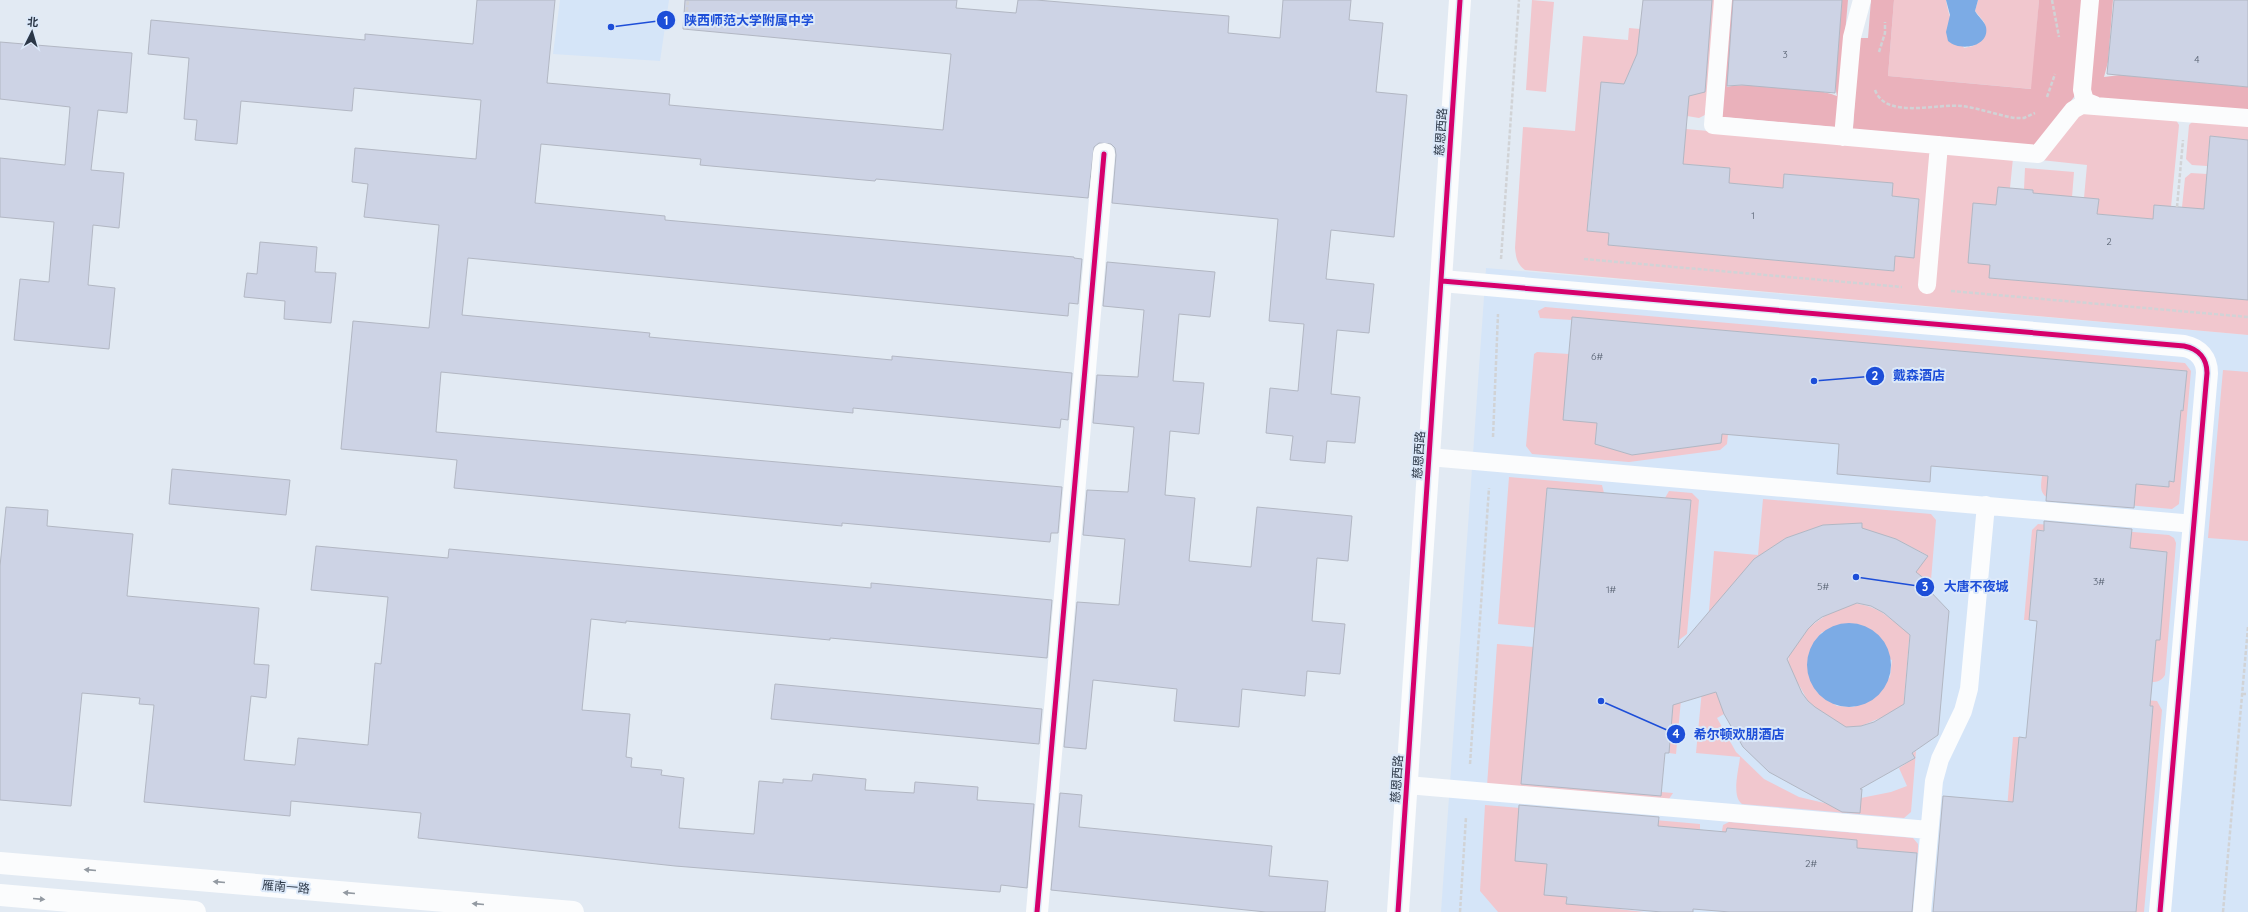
<svg xmlns="http://www.w3.org/2000/svg" width="2248" height="912" font-family="Quicksand,'Noto Sans SC',sans-serif">
	<style>
		.built { fill: #d5e5f8 }
		.green { fill: #f1c7ce; fill-rule: evenodd }
		.forest { fill: #eab1bb }
		.water { fill: #7cabe5 }
		.building { fill: #cdd3e5; stroke: #b2b7c3; fill-rule: evenodd }
		.lines { fill: none; stroke-linecap: round; stroke-linejoin: round }
		.path { stroke: #d1d3d6; stroke-width: 2.5; stroke-dasharray: 4 2; stroke-linecap: butt }
		.service { stroke: #fbfcfd; stroke-width: 18 }
		.minor { stroke: #fbfcfd; stroke-width: 22 }
		.tertiary { stroke: #fbfcfd; stroke-width: 22 }
		.secondary { stroke: #fbfcfd; stroke-width: 22 }
		.cycleway-casing { stroke: #dce9f9; stroke-width: 8 }
		.cycleway { stroke: #d6006c; stroke-width: 5 }
		.oneway { fill: #939aa2 }
		.labels { text-anchor: middle; stroke-width: 4; stroke-linejoin: round; paint-order: stroke }
		.number-label { font-size: 10px; fill: #545e6e }
		.street-label { font-size: 12px; fill: #2b3747; stroke: #dce9f9 }
		.leader { fill: none; stroke: #1d4ed8; stroke-width: 1.5 }
		.callout-dot { fill: #1d4ed8; stroke: #dce9f9; stroke-width: 1.5 }
		.mark-label { font-size: 12px; text-anchor: middle; font-weight: bold; fill: #fff }
		.callout-label { font-size: 13px; text-anchor: middle; font-weight: bold; fill: #1d4ed8; stroke: #dce9f9; stroke-width: 4; stroke-linejoin: round; paint-order: stroke }
	</style>
	<rect width="100%" height="100%" fill="#e2eaf3"/>
	<path class="built" d="M 560,0 L 669,0 L 660,61 L 553,54 Z
		M 1486,268 L 2248,335 L 2248,912 L 1441,912 Z"/>
	<path class="green" d="M 1532,0 L 1554,2 L 1546,92 L 1526,90 Z
		M 1709,0 L 1717,0 L 1705,115 L 1699,118 L 1687,116 L 1620,173 L 1592,171 L 1587,230 L 1609,233 L 1608,245 L 1894,271 L 1895,256 L 1914,257 L 1919,199 L 1892,196 L 1828,178 L 1785,174 L 1783,188 L 1729,183 L 1730,168 L 1686,164 L 1664,177 L 1686,129 L 1928,151 L 1945,157 L 1948,153 L 2013,158 L 2010,188 L 1998,187 L 1990,278 L 2248,300 L 2248,335 L 1525,270 C 1517,264 1516,258 1515,248 L 1523,127 L 1575,131 L 1583,36 L 1628,40 L 1629,28 L 1640,29 Z
		M 1894,0 L 1946,0 C 1949,19 1955,31 1964,48 L 1973,46 L 1986,32 L 1984,22 L 1975,11 L 1978,0 L 2039,0 L 2032,89 L 1888,76 Z
		M 2079,113 L 2176,120 L 2179,125 L 2171,207 L 2154,205 L 2153,219 L 2097,214 L 2099,199 L 2084,198 L 2087,165 L 2041,160 Z
		M 2193,121 L 2248,125 L 2248,140 L 2210,136 L 2207,166 L 2192,165 L 2186,159 L 2189,125 Z
		M 2025,168 L 2074,172 L 2072,197 L 2032,203 L 2033,190 L 2024,189 Z
		M 2191,173 L 2207,174 L 2204,208 L 2235,210 L 2234,219 L 2182,207 L 2185,178 Z
		M 1545,307 L 2185,363 L 2191,371 L 2179,504 L 2172,509 L 2048,498 C 2039,493 2041,485 2042,476 L 2168,487 L 2169,481 L 2174,482 L 2175,471 L 2170,470 L 2172,451 L 2177,451 L 2175,410 L 2183,410 L 2187,371 L 1573,317 L 1572,320 L 1540,318 L 1538,311 Z
		M 1537,352 L 1569,354 L 1597,423 L 1595,444 L 1632,455 L 1720,443 L 1722,434 L 1728,434 L 1727,444 L 1720,450 L 1629,462 L 1532,454 L 1526,446 L 1534,354 Z
		M 2223,370 L 2248,372 L 2248,541 L 2208,538 Z
		M 1509,477 L 1602,485 L 1604,493 L 1547,488 L 1536,621 L 1561,630 L 1498,624 Z
		M 1669,491 L 1692,493 L 1699,500 L 1687,634 L 1679,640 L 1646,637 L 1680,628 L 1691,501 L 1665,498 Z
		M 1763,499 L 1931,514 L 1936,520 L 1930,592 L 1916,572 L 1927,555 L 1896,539 L 1861,531 L 1862,523 L 1823,525 L 1786,538 L 1754,559 L 1707,635 L 1714,551 L 1758,555 Z
		M 2038,524 L 2169,535 L 2174,538 L 2176,543 L 2165,675 C 2161,682 2156,682 2148,682 L 2156,640 L 2160,640 L 2167,552 L 2130,548 L 2131,538 L 2037,530 L 2029,620 L 2024,620 L 2032,530 Z
		M 1843,603 C 1863,603 1878,607 1893,621 L 1899,616 L 1910,629 L 1903,711 L 1889,721 L 1885,716 L 1861,726 L 1846,727 L 1832,724 L 1808,701 L 1799,685 L 1792,688 L 1787,678 L 1790,641 ZM 1822,632 L 1892,660 L 1890,677 L 1854,707 L 1837,706 L 1817,692 C 1811,663 1802,657 1822,632 Z
		M 1497,644 L 1560,649 L 1661,795 L 1661,792 L 1673,793 L 1669,799 L 1487,786 Z
		M 1684,667 L 1676,754 L 1669,753 L 1676,671 Z
		M 1704,669 L 1713,682 L 1715,693 L 1717,692 L 1724,714 L 1717,718 L 1736,752 L 1764,779 L 1799,797 L 1837,806 L 1856,799 L 1891,792 L 1907,786 L 1899,768 L 1915,758 L 1912,754 L 1916,751 L 1911,812 L 1904,818 L 1742,804 C 1731,796 1739,769 1740,757 L 1696,753 Z
		M 2146,700 L 2157,701 L 2162,710 L 2144,912 L 2136,912 L 2153,707 L 2146,706 Z
		M 2013,737 L 2019,737 L 2015,786 L 2040,789 L 2005,833 Z
		M 1485,805 L 1700,824 L 1700,830 L 1519,814 L 1515,860 L 1547,860 L 1567,897 L 1566,903 L 1644,912 L 1498,912 L 1480,891 Z
		M 1729,822 L 1913,838 L 1918,844 L 1918,853 L 1857,848 L 1857,840 L 1727,828 L 1726,837 L 1721,837 L 1723,825 Z"/>
	<path class="forest" d="M 1730,0 L 1738,0 L 1727,87 C 1749,82 1816,87 1837,96 L 1835,86 L 1842,0 L 1848,0 L 1837,124 L 1835,127 L 1722,117 Z
		M 1871,0 L 1894,0 L 1888,76 L 2031,89 L 2039,0 L 2084,0 L 2074,97 L 2035,146 L 1853,129 L 1858,38 L 1868,38 Z
		M 2097,0 L 2113,0 L 2108,62 L 2104,77 L 2120,75 L 2248,87 L 2248,112 L 2094,98 L 2089,94 Z"/>
	<path class="water" d="M 1946,0 L 1978,0 L 1975,11 C 1978,17 1984,20 1986,27 C 1990,47 1960,52 1948,41 L 1946,32 L 1950,15 Z
		M1807 665a42 42 0 1 1 84 0a42 42 0 1 1-84 0Z"/>
	<path class="building" d="M 477,0 L 555,0 L 547,83 L 670,94 L 669,105 L 943,130 L 951,54 L 683,29 L 685,0 L 957,0 L 956,8 L 1016,13 L 1018,0 L 1036,0 L 1229,16 L 1228,33 L 1280,38 L 1283,0 L 1351,0 L 1349,20 L 1383,23 L 1376,92 L 1407,95 L 1394,237 L 1331,230 L 1326,279 L 1374,284 L 1369,333 L 1337,330 L 1331,394 L 1360,397 L 1355,443 L 1327,441 L 1325,463 L 1290,460 L 1293,436 L 1266,433 L 1270,388 L 1298,391 L 1304,324 L 1269,321 L 1278,219 L 1112,203 L 1116,155 L 1115,148 L 1111,144 L 1099,143 L 1094,147 L 1088,198 L 876,179 L 875,181 L 700,165 L 701,159 L 541,144 L 535,203 L 665,216 L 665,220 L 1074,257 L 1074,258 L 1082,259 L 1078,304 L 1069,303 L 1068,316 L 468,258 L 462,315 L 650,333 L 649,337 L 892,360 L 892,356 L 1072,373 L 1068,420 L 1061,419 L 1060,428 L 853,408 L 853,413 L 441,372 L 436,432 L 1062,487 L 1058,533 L 1051,533 L 1050,542 L 842,523 L 842,526 L 454,488 L 457,460 L 341,449 L 353,321 L 429,328 L 439,225 L 364,217 L 368,184 L 352,182 L 355,148 L 476,159 L 481,100 L 354,88 L 352,111 L 241,101 L 237,144 L 195,140 L 197,120 L 184,119 L 189,58 L 148,54 L 151,20 L 365,40 L 365,34 L 473,44 Z
		M 1643,0 L 1712,0 L 1705,92 L 1689,96 L 1683,164 L 1730,168 L 1729,183 L 1783,188 L 1784,174 L 1893,183 L 1892,196 L 1919,199 L 1914,258 L 1895,256 L 1894,271 L 1608,245 L 1609,233 L 1587,231 L 1601,82 L 1624,84 L 1637,54 Z
		M 1733,0 L 1842,0 L 1835,93 L 1742,85 L 1727,86 Z
		M 2114,0 L 2248,0 L 2248,87 L 2107,74 Z
		M 0,42 L 132,53 L 127,113 L 98,110 L 91,170 L 124,173 L 119,228 L 93,225 L 88,285 L 115,288 L 109,349 L 14,340 L 20,279 L 49,282 L 54,222 L 0,217 L 0,158 L 65,165 L 70,107 L 0,99 Z
		M 2210,136 L 2248,140 L 2248,300 L 1989,278 L 1990,265 L 1968,263 L 1973,203 L 1996,205 L 1998,187 L 2033,190 L 2033,193 L 2099,199 L 2097,214 L 2153,219 L 2154,205 L 2204,209 Z
		M 260,242 L 317,247 L 315,272 L 336,273 L 331,323 L 284,319 L 285,301 L 244,297 L 247,273 L 257,274 Z
		M 1107,262 L 1215,272 L 1210,317 L 1179,314 L 1173,381 L 1204,383 L 1199,434 L 1170,431 L 1165,495 L 1195,498 L 1189,561 L 1251,567 L 1257,507 L 1352,516 L 1348,561 L 1317,558 L 1312,621 L 1345,624 L 1340,674 L 1307,671 L 1305,696 L 1242,689 L 1239,727 L 1174,721 L 1177,689 L 1093,680 L 1086,749 L 1064,747 L 1077,602 L 1119,605 L 1125,539 L 1083,535 L 1087,490 L 1128,492 L 1134,427 L 1093,423 L 1097,375 L 1138,377 L 1144,310 L 1103,306 Z
		M 1572,317 L 2187,371 L 2183,411 L 2181,410 L 2174,482 L 2169,481 L 2169,487 L 2136,484 L 2134,508 L 2046,501 L 2048,476 L 1931,466 L 1930,482 L 1837,474 L 1839,444 L 1722,434 L 1721,443 L 1632,455 L 1595,444 L 1597,423 L 1563,420 Z
		M 172,469 L 290,480 L 286,515 L 169,504 Z
		M 1547,488 L 1691,500 L 1678,648 L 1754,559 L 1786,538 L 1823,525 L 1862,523 L 1862,528 L 1896,539 L 1928,556 L 1916,572 L 1931,584 L 1927,588 L 1949,611 L 1938,735 L 1912,753 L 1915,758 L 1860,789 L 1862,789 L 1860,813 L 1842,812 L 1769,772 L 1743,747 L 1724,714 L 1716,692 L 1673,705 L 1669,753 L 1665,753 L 1661,796 L 1521,784 ZM 1857,603 L 1871,606 L 1884,613 L 1910,635 L 1904,704 L 1874,722 L 1861,726 L 1846,727 L 1815,707 L 1808,701 L 1802,693 L 1787,659 L 1808,629 L 1815,622 L 1822,617 Z
		M 6,507 L 48,510 L 47,526 L 133,534 L 127,596 L 259,608 L 254,664 L 269,665 L 266,698 L 251,696 L 244,760 L 295,765 L 298,738 L 368,745 L 375,663 L 381,664 L 388,597 L 311,590 L 316,546 L 448,558 L 449,549 L 871,588 L 871,583 L 1052,600 L 1047,658 L 830,638 L 830,640 L 626,621 L 626,623 L 591,619 L 582,710 L 630,714 L 626,757 L 632,758 L 631,767 L 662,770 L 661,775 L 684,778 L 679,828 L 754,834 L 759,781 L 783,783 L 783,779 L 812,781 L 813,774 L 866,779 L 865,790 L 914,793 L 915,782 L 978,787 L 977,800 L 1034,804 L 1027,888 L 1001,885 L 1000,892 L 675,866 L 418,838 L 421,813 L 291,801 L 290,816 L 144,802 L 154,705 L 139,704 L 140,698 L 82,693 L 71,806 L 0,800 L 0,566 Z
		M 2044,521 L 2132,529 L 2130,548 L 2167,552 L 2160,640 L 2156,640 L 2150,706 L 2153,706 L 2136,912 L 1933,912 L 1943,796 L 2013,802 L 2019,737 L 2026,738 L 2037,621 L 2029,620 L 2037,530 L 2044,531 Z
		M 775,684 L 1042,709 L 1039,744 L 771,719 Z
		M 1060,793 L 1082,795 L 1079,827 L 1272,846 L 1269,876 L 1328,881 L 1325,912 L 1266,912 L 1051,890 Z
		M 1519,805 L 1659,817 L 1658,826 L 1726,832 L 1727,828 L 1857,840 L 1857,848 L 1917,853 L 1912,912 L 1730,912 L 1693,909 L 1693,912 L 1662,912 L 1566,904 L 1567,897 L 1544,895 L 1547,864 L 1515,861 Z"/>
	<g class="lines">
		<path class="path" d="M 2052,0 L 2059,37
			M 685,29 L 688,0
			M 1879,52 L 1885,33 L 1885,22
			M 1875,90 C 1886,120 1938,103 1961,106 C 1979,108 1997,115 2015,118 L 2024,118 L 2035,113
			M 2047,97 L 2055,74
			M 2177,207 L 2183,140
			M 1501,259 L 1519,0
			M 1584,259 L 1902,287
			M 1951,291 L 2248,317
			M 1493,437 L 1498,314
			M 2242,694 L 2248,694
			M 1470,764 L 1489,488
			M 1460,912 L 1466,817
			M 2223,912 L 2248,627"/>
		<path class="service" d="M 1723,0 L 1713,125 L 2038,154 L 2073,110 L 2082,105 L 2248,118
			M 2090,0 L 2082,90 L 2085,101 L 2095,105
			M 1843,137 L 1852,37 L 1862,0
			M 1927,285 L 1939,145
			M 1429,457 L 2194,524
			M 1407,785 L 1929,830
			M 1922,912 L 1934,781 L 1940,759 L 1963,711 L 1969,689 L 1986,505"/>
		<path class="minor" d="M 1442,281 L 2184,346 C 2199,349 2207,359 2207,373 L 2160,912
			M 1037,912 L 1104,154"/>
		<path class="tertiary" d="M 1398,912 L 1460,0"/>
		<path class="secondary" d="M 0,863 L 573,912
			M 0,895 L 195,912"/>
		<defs>
			<path id="cycleway" d="M 1442,281 L 2184,346 C 2199,349 2207,359 2207,373 L 2160,912
				M 1037,912 L 1104,154
				M 1398,912 L 1460,0"/>
		</defs>
		<use href="#cycleway" class="cycleway-casing"/>
		<use href="#cycleway" class="cycleway"/>
	</g>
	<defs><path id="oneway-solid" d="M-6-.8H1V-3.2L6.5 0L1 3.2V.8H-6Z"/></defs>
	<g class="oneway">
		<use href="#oneway-solid" transform="translate(90 870) rotate(-175)"/>
		<use href="#oneway-solid" transform="translate(219 882) rotate(-175)"/>
		<use href="#oneway-solid" transform="translate(349 893) rotate(-175)"/>
		<use href="#oneway-solid" transform="translate(39 899) rotate(5)"/>
		<use href="#oneway-solid" transform="translate(478 904) rotate(-175)"/>
	</g>
	<g class="labels">
		<g class="number-label">
			<text x="1785" y="58">3</text>
			<text x="2197" y="63">4</text>
			<text x="1753" y="219">1</text>
			<text x="2109" y="245">2</text>
			<text x="1597" y="360">6#</text>
			<text x="2099" y="585">3#</text>
			<text x="1823" y="590">5#</text>
			<text x="1611" y="593">1#</text>
			<text x="1811" y="867">2#</text>
		</g>
		<g class="street-label">
			<text transform="translate(1441 132) rotate(-86)" y="4">慈恩西路</text>
			<text transform="translate(1419 455) rotate(-86)" y="4">慈恩西路</text>
			<text transform="translate(1397 779) rotate(-86)" y="4">慈恩西路</text>
			<text transform="translate(286 887) rotate(5)" y="4">雁南一路</text>
		</g>
	</g>
	<path class="leader" d="M611 27L666 20M1814 381L1875 376M1856 577L1925 587M1601 701L1676 734"/>
	<g class="callout-dot">
		<circle cx="611" cy="27" r="4"/>
		<circle cx="1814" cy="381" r="4"/>
		<circle cx="1856" cy="577" r="4"/>
		<circle cx="1601" cy="701" r="4"/>
		<circle cx="666" cy="20" r="10"/>
		<circle cx="1875" cy="376" r="10"/>
		<circle cx="1925" cy="587" r="10"/>
		<circle cx="1676" cy="734" r="10"/>
	</g>
	<g class="mark-label">
		<text x="666" y="25">1</text>
		<text x="1875" y="380">2</text>
		<text x="1925" y="591">3</text>
		<text x="1676" y="738">4</text>
	</g>
	<g class="callout-label">
		<text x="749" y="25">陕西师范大学附属中学</text>
		<text x="1919" y="380">戴森酒店</text>
		<text x="1976" y="591">大唐不夜城</text>
		<text x="1739" y="739">希尔顿欢朋酒店</text>
	</g>
	<g transform="translate(32 32) rotate(5)" stroke="#dce9f9" stroke-width="3" paint-order="stroke">
	<path d="M0-3L7 15L0 10L-7 15Z" fill="#2b3747"/>
	<text y="-6" font-size="11" font-weight="bold" text-anchor="middle" fill="#2b3747">北</text>
	</g>
</svg>
